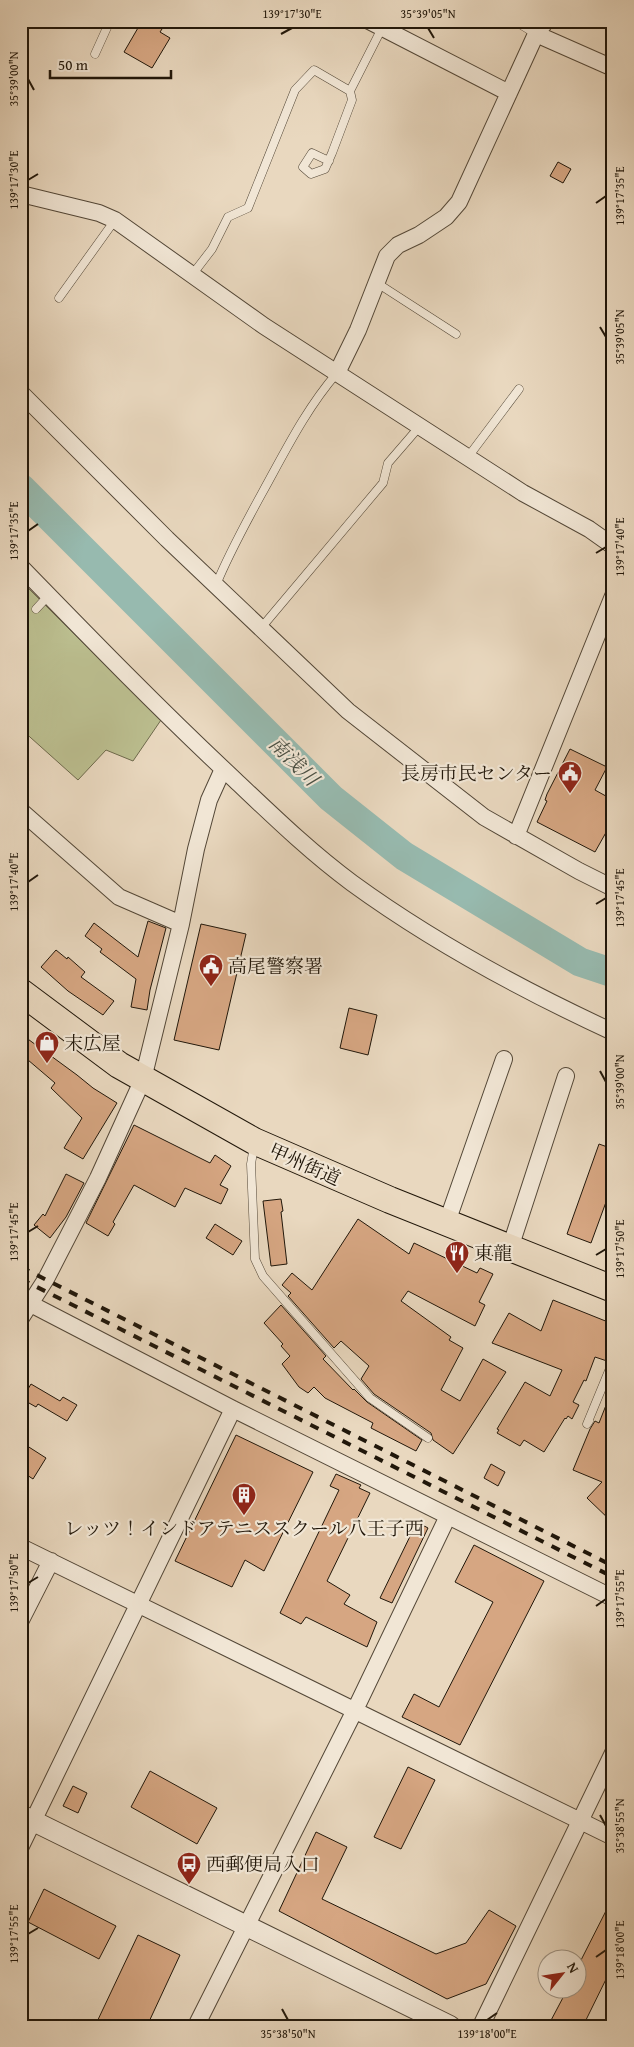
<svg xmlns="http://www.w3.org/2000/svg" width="634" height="2047" font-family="'Gentium Book Plus','Noto Serif JP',serif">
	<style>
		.green { fill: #bbbe8f; stroke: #6e6a4c }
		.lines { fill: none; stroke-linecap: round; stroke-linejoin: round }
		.river { stroke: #97baaf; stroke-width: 29 }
		.building { fill: #d6a682; stroke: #21170a }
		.service-casing { stroke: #534737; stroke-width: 9 }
		.minor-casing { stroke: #534737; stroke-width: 18 }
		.tertiary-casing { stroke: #534737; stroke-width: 22 }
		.trunk-casing { stroke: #21170a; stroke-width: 28 }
		.service { stroke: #f1e6d5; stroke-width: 8 }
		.minor { stroke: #f1e6d5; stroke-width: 16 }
		.tertiary { stroke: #f1e6d5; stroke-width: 20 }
		.trunk { stroke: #e9d8bf; stroke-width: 26 }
		.rail { stroke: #21170a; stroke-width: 4; stroke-dasharray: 9 9; stroke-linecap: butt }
		.ticks { fill: none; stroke: #21170a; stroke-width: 2 }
		.labels { text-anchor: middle; stroke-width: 4.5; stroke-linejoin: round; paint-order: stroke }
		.poi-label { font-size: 19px; fill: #21170a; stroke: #f1e6d5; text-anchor: start }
		.street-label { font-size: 19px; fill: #21170a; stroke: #f1e6d5 }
		.water-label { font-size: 20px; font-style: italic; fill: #4a5044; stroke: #f1e6d5 }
		.neatline { fill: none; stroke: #21170a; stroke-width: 2 }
		.ticks-label { font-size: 12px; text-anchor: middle; fill: #21170a }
	</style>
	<rect width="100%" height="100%" fill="#e9d8bf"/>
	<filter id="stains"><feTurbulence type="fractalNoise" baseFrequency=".004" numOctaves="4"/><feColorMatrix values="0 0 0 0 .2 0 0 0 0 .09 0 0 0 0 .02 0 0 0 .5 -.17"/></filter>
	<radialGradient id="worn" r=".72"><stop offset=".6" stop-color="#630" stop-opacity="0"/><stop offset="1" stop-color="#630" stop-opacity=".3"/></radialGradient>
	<path class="green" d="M 21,581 L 161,720 L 133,761 L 106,750 L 78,780 L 21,729 Z"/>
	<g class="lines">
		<path class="river" d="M 21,488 L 331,798 L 404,856 L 580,962 L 613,973"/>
	</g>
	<path class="building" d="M 142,21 L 149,21 L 162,29 L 160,32 L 170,38 L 152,68 L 124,52 Z
		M 558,162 L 571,169 L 563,183 L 550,176 Z
		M 570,749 L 607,767 L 595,790 L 613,800 L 613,820 L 595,852 L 537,822 L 547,801 L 545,800 L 547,794 Z
		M 148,921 L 166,928 L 150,990 L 147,1010 L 131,1007 L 136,979 L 100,952 L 102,949 L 85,936 L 94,923 L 138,957 Z
		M 201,924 L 246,934 L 219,1050 L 174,1040 Z
		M 56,950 L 67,959 L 68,957 L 85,972 L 81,977 L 114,1001 L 103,1015 L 68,991 L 41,967 Z
		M 349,1008 L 377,1015 L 368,1055 L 340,1048 Z
		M 21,1034 L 77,1075 L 93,1088 L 117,1103 L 83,1159 L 64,1148 L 82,1118 L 51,1088 L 55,1083 L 21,1054 Z
		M 134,1125 L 210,1163 L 215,1155 L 231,1166 L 220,1185 L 228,1189 L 221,1204 L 185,1188 L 175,1207 L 134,1185 L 113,1222 L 115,1224 L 108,1236 L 86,1223 Z
		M 599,1144 L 613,1149 L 613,1183 L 591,1243 L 567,1234 Z
		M 66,1174 L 84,1183 L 66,1217 L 50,1238 L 34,1225 L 43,1214 L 45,1216 Z
		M 281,1199 L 283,1211 L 281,1212 L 287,1264 L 271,1266 L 263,1201 Z
		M 358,1219 L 409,1254 L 414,1243 L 477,1273 L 480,1268 L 493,1274 L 479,1302 L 485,1305 L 475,1326 L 408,1291 L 401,1301 L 451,1337 L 449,1340 L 463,1348 L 441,1390 L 460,1401 L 483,1359 L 506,1372 L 453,1454 L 433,1440 L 431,1433 L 374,1394 L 361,1379 L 369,1366 L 341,1341 L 334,1348 L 288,1296 L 291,1293 L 282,1285 L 292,1273 L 312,1290 Z
		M 215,1224 L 242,1241 L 233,1255 L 206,1238 Z
		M 553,1300 L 613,1324 L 613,1355 L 609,1357 L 607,1361 L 595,1357 L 586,1381 L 584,1380 L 573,1402 L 579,1405 L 572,1419 L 568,1416 L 566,1419 L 565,1418 L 544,1452 L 524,1440 L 520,1446 L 497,1433 L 499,1430 L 497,1429 L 525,1382 L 550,1396 L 562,1370 L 492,1343 L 509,1313 L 541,1331 Z
		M 281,1305 L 326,1356 L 323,1359 L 353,1390 L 354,1389 L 367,1402 L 422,1440 L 416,1451 L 371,1428 L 373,1423 L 325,1398 L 314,1387 L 308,1393 L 299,1387 L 282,1364 L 290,1356 L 281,1346 L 283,1344 L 264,1323 Z
		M 31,1384 L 60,1401 L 63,1397 L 77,1405 L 67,1421 L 38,1404 L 36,1407 L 22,1399 Z
		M 612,1390 L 613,1390 L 613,1523 L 587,1498 L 602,1482 L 573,1470 L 590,1429 L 595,1421 L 599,1423 Z
		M 236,1435 L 313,1472 L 264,1571 L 245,1560 L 232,1587 L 175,1561 Z
		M 21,1442 L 46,1458 L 33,1479 L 21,1471 Z
		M 491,1464 L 505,1472 L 498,1486 L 484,1478 Z
		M 336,1474 L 361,1485 L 359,1488 L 370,1493 L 327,1581 L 350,1595 L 344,1604 L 377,1622 L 367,1647 L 306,1617 L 301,1624 L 280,1613 L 339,1490 L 330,1486 Z
		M 417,1522 L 428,1528 L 392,1603 L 380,1598 Z
		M 474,1545 L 544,1581 L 460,1745 L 402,1717 L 414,1694 L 439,1707 L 493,1602 L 455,1582 Z
		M 408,1767 L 435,1780 L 401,1849 L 374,1837 Z
		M 150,1771 L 217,1808 L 197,1844 L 131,1807 Z
		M 73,1786 L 87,1793 L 78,1813 L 63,1806 Z
		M 316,1832 L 347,1847 L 322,1899 L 436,1954 L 466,1943 L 489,1910 L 516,1926 L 486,1984 L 447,1999 L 279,1911 Z
		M 44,1889 L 116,1926 L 99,1959 L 28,1922 Z
		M 613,1897 L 613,1965 L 583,2026 L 548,2026 L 567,1990 L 576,1990 L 576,1970 Z
		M 138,1935 L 180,1955 L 147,2026 L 95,2026 Z"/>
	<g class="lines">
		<defs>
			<path id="service" d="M 515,21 L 536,34
				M 95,54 L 110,21
				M 329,161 L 312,153 L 303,167 L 311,174 L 325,169 L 332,153 L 352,100 L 350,91
				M 192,275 L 212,249 L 228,217 L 248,208 L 295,90 L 314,70 L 350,91 L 382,28
				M 377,283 L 456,334
				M 59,298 L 115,220
				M 468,457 L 519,389
				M 216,585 C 232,546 253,510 273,473 C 292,438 311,403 337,373
				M 36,609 L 49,595
				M 261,628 L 383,483 L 388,463 L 420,426
				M 254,1146 L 251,1164 L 255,1259 L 263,1276 L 370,1398 L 428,1438
				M 589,1421 L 587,1424 L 613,1361"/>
			<path id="minor" d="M 369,21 L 509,93
				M 536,34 L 613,68
				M 21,194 L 99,213 L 115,220 L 264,326 L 523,493 L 589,529 L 613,546
				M 337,373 L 358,330 L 387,256 L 398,245 L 419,235 L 446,217 L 459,202 L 536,34 L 546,21
				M 21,393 L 167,539 L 348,711 L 484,817 L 579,871 L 613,888
				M 21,567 C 91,639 161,711 235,780 C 272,815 310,852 352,883 C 433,942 522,990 613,1032
				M 21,811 L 119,897 L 181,924
				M 516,836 L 613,596
				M 447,1222 L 504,1059
				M 510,1248 L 566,1076
				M 21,1299 L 233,1409 L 613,1598
				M 21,1318 L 46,1279 L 98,1178 L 143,1079 L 181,924 L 196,849 L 209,800 L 223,769
				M 21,1547 L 613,1837
				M 21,1620 L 51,1561
				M 21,1846 L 233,1409
				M 196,2026 L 355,1710 L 448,1516
				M 481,2026 L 613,1753"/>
			<path id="tertiary" d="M 21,1815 L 450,2026"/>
			<path id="trunk" d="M 21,992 L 119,1065 L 254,1141 L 390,1200 L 613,1289"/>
		</defs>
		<use href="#service" class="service-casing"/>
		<use href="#minor" class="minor-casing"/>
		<use href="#tertiary" class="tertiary-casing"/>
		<use href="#trunk" class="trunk-casing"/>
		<use href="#service" class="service"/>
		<use href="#minor" class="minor"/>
		<use href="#tertiary" class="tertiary"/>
		<use href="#trunk" class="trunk"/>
		<path class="rail" d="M 21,1267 L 613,1566
			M 21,1279 L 613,1577"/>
	</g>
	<path class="ticks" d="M 428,28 L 434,38M 281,34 L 292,28M 28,79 L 34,90M 28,180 L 38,174M 596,203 L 606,196M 600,327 L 606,337M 28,531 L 38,524M 596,553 L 606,547M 28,882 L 38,875M 596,904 L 606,898M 600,1071 L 606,1082M 28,1232 L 38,1226M 596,1255 L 606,1249M 28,1583 L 38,1577M 596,1606 L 606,1599M 600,1815 L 606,1826M 28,1934 L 38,1928M 596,1957 L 606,1950M 282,2009 L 288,2020M 487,2020 L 497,2013"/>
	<defs>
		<symbol id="civic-pin" viewBox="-11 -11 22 30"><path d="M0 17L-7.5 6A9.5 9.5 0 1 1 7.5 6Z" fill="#8f2418" stroke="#f1e6d5"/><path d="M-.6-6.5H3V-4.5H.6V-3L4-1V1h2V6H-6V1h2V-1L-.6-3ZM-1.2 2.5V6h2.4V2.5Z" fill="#fff"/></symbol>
		<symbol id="shop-pin" viewBox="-11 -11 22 30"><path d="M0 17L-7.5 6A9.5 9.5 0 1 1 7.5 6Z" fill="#8f2418" stroke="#f1e6d5"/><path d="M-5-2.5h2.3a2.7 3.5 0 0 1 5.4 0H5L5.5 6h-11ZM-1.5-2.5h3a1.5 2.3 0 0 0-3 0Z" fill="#fff"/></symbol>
		<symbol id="restaurant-pin" viewBox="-11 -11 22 30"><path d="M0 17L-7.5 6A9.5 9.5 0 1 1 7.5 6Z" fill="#8f2418" stroke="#f1e6d5"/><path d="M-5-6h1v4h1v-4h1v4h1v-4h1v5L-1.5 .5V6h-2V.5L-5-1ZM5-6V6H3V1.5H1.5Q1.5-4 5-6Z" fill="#fff"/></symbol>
		<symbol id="building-pin" viewBox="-11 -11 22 30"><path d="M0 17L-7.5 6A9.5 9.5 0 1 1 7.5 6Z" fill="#8f2418" stroke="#f1e6d5"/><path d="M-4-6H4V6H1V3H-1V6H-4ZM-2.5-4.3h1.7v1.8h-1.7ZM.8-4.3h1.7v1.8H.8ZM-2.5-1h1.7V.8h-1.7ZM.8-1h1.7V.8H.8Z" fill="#fff"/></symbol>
		<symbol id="bus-pin" viewBox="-11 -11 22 30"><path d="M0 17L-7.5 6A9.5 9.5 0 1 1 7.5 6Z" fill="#8f2418" stroke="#f1e6d5"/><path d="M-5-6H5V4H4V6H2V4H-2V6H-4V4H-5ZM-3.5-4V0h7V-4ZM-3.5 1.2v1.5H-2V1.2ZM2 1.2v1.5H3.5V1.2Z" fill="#fff"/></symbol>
	</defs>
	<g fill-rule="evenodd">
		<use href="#civic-pin" x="556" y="759" width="28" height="38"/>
		<use href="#civic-pin" x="197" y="952" width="28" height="38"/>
		<use href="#shop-pin" x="33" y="1029" width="28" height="38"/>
		<use href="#restaurant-pin" x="443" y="1239" width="28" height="38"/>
		<use href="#building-pin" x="230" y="1481" width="28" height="38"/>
		<use href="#bus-pin" x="175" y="1850" width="28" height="38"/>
	</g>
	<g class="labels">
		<g class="poi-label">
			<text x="552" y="780" text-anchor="end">長房市民センター</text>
			<text x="228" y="973">高尾警察署</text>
			<text x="64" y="1050">末広屋</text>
			<text x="474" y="1260">東龍</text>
			<text x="244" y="1535" text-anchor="middle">レッツ！インドアテニススクール八王子西</text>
			<text x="206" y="1871">西郵便局入口</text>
		</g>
		<g class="street-label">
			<text transform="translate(305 1164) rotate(24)" y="7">甲州街道</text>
		</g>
		<g class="water-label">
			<text transform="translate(294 761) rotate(45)" y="7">南浅川</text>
		</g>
	</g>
	<rect width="634" height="2047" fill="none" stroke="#e9d8bf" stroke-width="55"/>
	<g transform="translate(562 1974) rotate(60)"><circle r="24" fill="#f1e6d5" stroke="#9e9384"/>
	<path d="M0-4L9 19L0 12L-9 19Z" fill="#8f2418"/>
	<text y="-8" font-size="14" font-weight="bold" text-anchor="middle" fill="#21170a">N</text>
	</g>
	<path d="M50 70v8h121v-8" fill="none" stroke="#21170a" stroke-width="2.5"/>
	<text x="58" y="70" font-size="15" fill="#21170a" stroke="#f1e6d5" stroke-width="4" paint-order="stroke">50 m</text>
	<rect x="28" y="28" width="578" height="1992" class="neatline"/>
	<g class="ticks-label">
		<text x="292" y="18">139°17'30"E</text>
		<text x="428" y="18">35°39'05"N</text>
		<text transform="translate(14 79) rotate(-90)" y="4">35°39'00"N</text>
		<text transform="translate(14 180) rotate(-90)" y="4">139°17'30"E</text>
		<text transform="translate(620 196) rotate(-90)" y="4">139°17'35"E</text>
		<text transform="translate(620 337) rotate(-90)" y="4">35°39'05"N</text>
		<text transform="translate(14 531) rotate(-90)" y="4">139°17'35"E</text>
		<text transform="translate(620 547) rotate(-90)" y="4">139°17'40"E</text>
		<text transform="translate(14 882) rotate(-90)" y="4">139°17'40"E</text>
		<text transform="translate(620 898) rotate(-90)" y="4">139°17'45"E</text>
		<text transform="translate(620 1082) rotate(-90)" y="4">35°39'00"N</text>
		<text transform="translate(14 1232) rotate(-90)" y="4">139°17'45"E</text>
		<text transform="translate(620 1249) rotate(-90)" y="4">139°17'50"E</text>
		<text transform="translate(14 1583) rotate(-90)" y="4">139°17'50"E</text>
		<text transform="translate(620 1599) rotate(-90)" y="4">139°17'55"E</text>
		<text transform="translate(620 1826) rotate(-90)" y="4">35°38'55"N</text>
		<text transform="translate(14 1934) rotate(-90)" y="4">139°17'55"E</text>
		<text transform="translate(620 1950) rotate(-90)" y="4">139°18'00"E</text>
		<text x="288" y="2038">35°38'50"N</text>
		<text x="487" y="2038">139°18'00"E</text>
	</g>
	<rect width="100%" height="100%" filter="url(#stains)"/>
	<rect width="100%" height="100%" fill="url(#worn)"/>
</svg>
